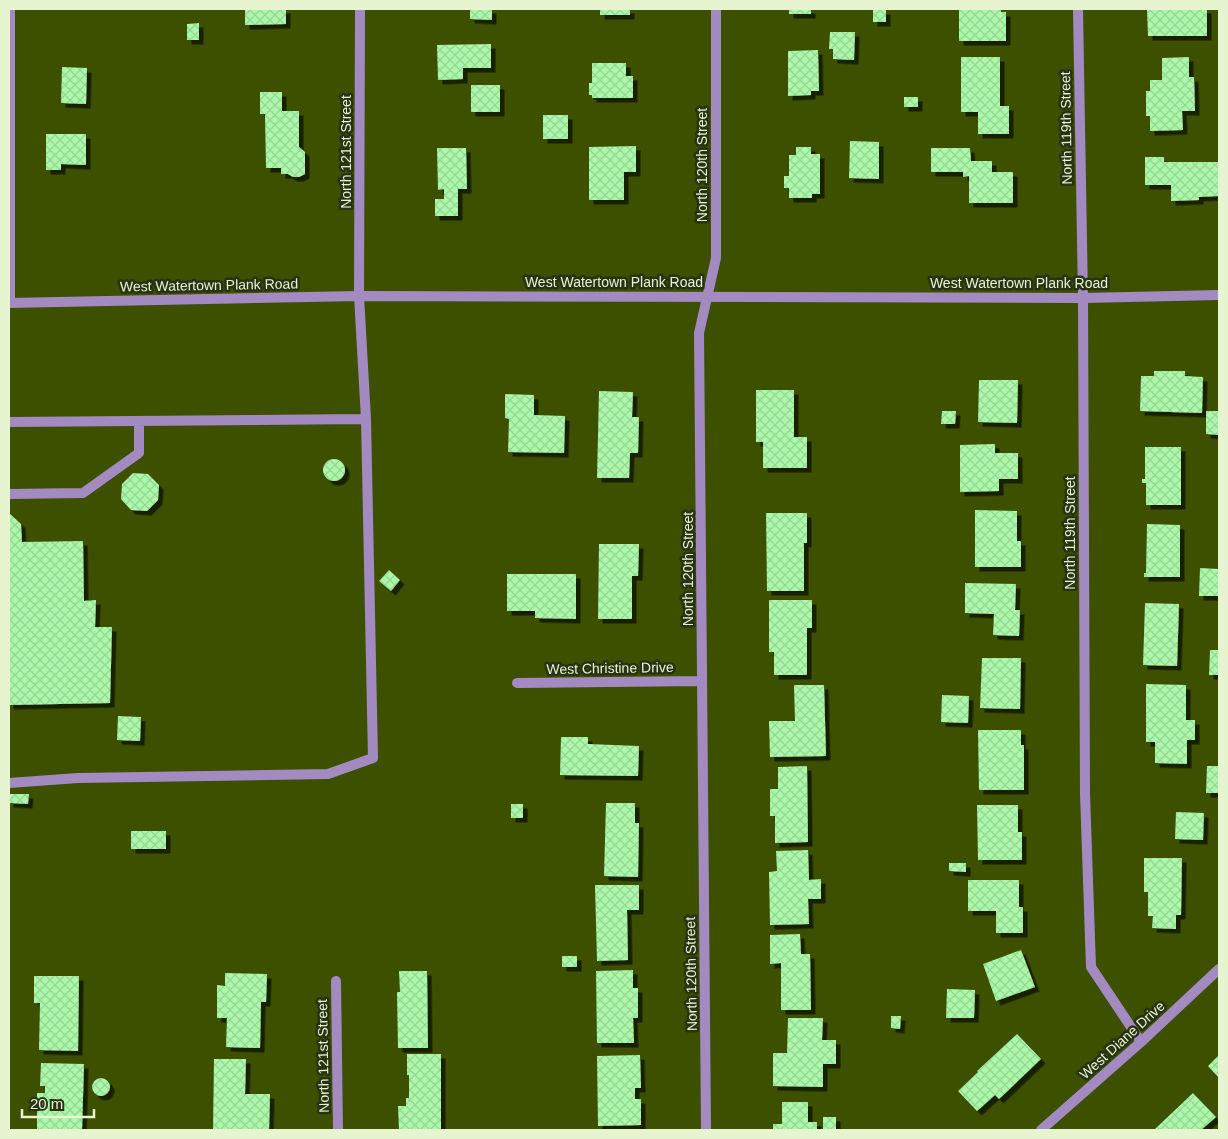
<svg xmlns="http://www.w3.org/2000/svg" width="1228" height="1139" font-family="Helvetica,sans-serif">
	<style>
		.building { fill: url(#building-cross-hatch); filter: url(#shadow) }
		.lines { fill: none; stroke-linecap: round; stroke-linejoin: round }
		.service { stroke: #a38bc2; stroke-width: 10 }
		.minor { stroke: #a38bc2; stroke-width: 10 }
		.tertiary { stroke: #a38bc2; stroke-width: 10 }
		.labels { text-anchor: middle; stroke-width: 5; stroke-linejoin: round; paint-order: stroke }
		.street-label { font-size: 14px; fill: #e6f4cf; stroke: #283214 }
	</style>
	<defs>
		<pattern id="building-cross-hatch" width="8" height="8" patternUnits="userSpaceOnUse" patternTransform="scale(1.25)"><rect width="8" height="8" fill="#abf8ab"/><path d="M0 0l8 8M0 8l8-8" fill="none" stroke="#97d595"/></pattern>
		<filter id="shadow"><feDropShadow dx="4.5" dy="4.5" stdDeviation="0" flood-color="#0009"/></filter>
	</defs>
	<rect width="100%" height="100%" fill="#3c5000"/>
	<path class="building" d="M 245,9 L 286,9 L 286,24 L 245,25 Z
		M 470,9 L 492,9 L 492,20 L 470,19 Z
		M 600,9 L 630,9 L 630,15 L 600,15 Z
		M 789,9 L 811,9 L 811,14 L 789,14 Z
		M 959,9 L 1001,9 L 1001,12 L 1006,12 L 1006,41 L 959,41 Z
		M 1147,9 L 1207,9 L 1207,36 L 1148,36 Z
		M 873,10 L 886,10 L 886,22 L 873,22 Z
		M 199,23 L 199,40 L 187,40 L 187,24 Z
		M 830,32 L 855,32 L 854,60 L 833,59 L 833,49 L 829,49 Z
		M 491,44 L 491,68 L 463,68 L 463,79 L 438,80 L 437,45 Z
		M 818,50 L 819,91 L 811,91 L 811,95 L 788,96 L 788,51 Z
		M 961,57 L 1000,57 L 1000,106 L 1009,106 L 1009,134 L 978,134 L 978,112 L 961,112 Z
		M 1189,57 L 1189,77 L 1194,77 L 1195,111 L 1182,111 L 1183,130 L 1150,131 L 1150,116 L 1146,116 L 1146,91 L 1150,91 L 1150,80 L 1162,80 L 1162,58 Z
		M 592,63 L 626,63 L 626,76 L 633,76 L 633,98 L 592,98 L 592,95 L 589,95 L 589,83 L 592,83 Z
		M 62,67 L 87,68 L 86,104 L 61,103 Z
		M 471,85 L 500,85 L 500,112 L 471,112 Z
		M 260,92 L 282,92 L 282,111 L 299,111 L 299,147 L 305,152 L 305,174 L 299,177 L 293,177 L 288,174 L 281,174 L 281,168 L 266,168 L 265,114 L 260,114 Z
		M 904,97 L 918,97 L 918,107 L 904,107 Z
		M 543,115 L 568,115 L 568,139 L 543,139 Z
		M 46,134 L 86,134 L 86,165 L 61,164 L 61,170 L 46,170 Z
		M 850,141 L 879,142 L 879,179 L 849,178 Z
		M 636,146 L 636,172 L 624,172 L 624,200 L 589,200 L 589,147 Z
		M 796,147 L 811,147 L 811,154 L 820,154 L 820,194 L 812,194 L 812,198 L 789,198 L 789,188 L 784,188 L 784,176 L 789,176 L 789,155 L 796,155 Z
		M 437,148 L 466,148 L 467,189 L 458,189 L 458,216 L 435,216 L 435,199 L 444,199 L 444,189 L 438,190 Z
		M 931,148 L 970,148 L 971,161 L 992,161 L 992,172 L 1013,172 L 1013,203 L 969,203 L 969,176 L 963,177 L 963,172 L 931,172 Z
		M 1145,157 L 1164,157 L 1164,162 L 1219,162 L 1219,196 L 1199,197 L 1199,200 L 1171,201 L 1171,185 L 1145,185 Z
		M 1154,371 L 1185,371 L 1185,376 L 1203,377 L 1202,413 L 1140,411 L 1141,376 L 1154,376 Z
		M 979,380 L 1018,380 L 1017,423 L 978,422 Z
		M 756,390 L 794,390 L 794,437 L 807,437 L 807,468 L 763,468 L 763,442 L 756,442 Z
		M 599,391 L 633,392 L 632,417 L 639,417 L 638,453 L 630,453 L 629,478 L 597,478 Z
		M 505,394 L 534,395 L 534,415 L 565,416 L 564,453 L 508,452 L 509,419 L 505,418 Z
		M 942,411 L 956,411 L 955,424 L 941,424 Z
		M 1206,411 L 1219,411 L 1219,435 L 1206,434 Z
		M 995,444 L 995,453 L 1018,453 L 1018,479 L 999,479 L 999,491 L 960,492 L 960,445 Z
		M 1145,447 L 1181,447 L 1181,505 L 1146,505 L 1146,483 L 1142,483 L 1142,479 L 1145,479 Z
		M323 470a11 11 0 1 1 22 0a11 11 0 1 1-22 0Z
		M 133,473 L 148,474 L 159,485 L 158,500 L 147,511 L 131,510 L 121,499 L 122,484 Z
		M 975,510 L 1017,511 L 1017,541 L 1021,541 L 1021,567 L 975,567 Z
		M 9,513 L 21,524 L 22,542 L 83,541 L 84,601 L 96,600 L 95,627 L 112,627 L 110,703 L 9,705 Z
		M 766,513 L 807,513 L 807,543 L 804,543 L 804,591 L 767,591 Z
		M 1147,524 L 1180,525 L 1180,577 L 1144,577 L 1144,573 L 1146,573 Z
		M 599,544 L 639,544 L 638,576 L 632,576 L 632,619 L 598,619 Z
		M 1200,568 L 1219,569 L 1219,596 L 1199,596 Z
		M 389,570 L 400,580 L 391,591 L 379,581 Z
		M 507,574 L 576,574 L 576,619 L 535,618 L 535,611 L 507,611 Z
		M 965,583 L 1016,584 L 1015,610 L 1020,610 L 1019,636 L 993,635 L 994,614 L 965,613 Z
		M 769,600 L 812,600 L 812,628 L 807,628 L 807,675 L 774,675 L 774,652 L 769,652 Z
		M 1145,603 L 1179,604 L 1177,666 L 1143,665 Z
		M 1210,650 L 1219,650 L 1219,675 L 1209,675 Z
		M 982,658 L 1021,658 L 1020,709 L 980,708 Z
		M 1146,684 L 1186,685 L 1186,720 L 1195,720 L 1195,740 L 1187,740 L 1187,764 L 1155,763 L 1155,742 L 1146,742 Z
		M 794,685 L 824,685 L 826,756 L 770,757 L 769,721 L 795,721 Z
		M 942,695 L 969,696 L 968,723 L 941,722 Z
		M 118,716 L 141,717 L 140,741 L 117,740 Z
		M 978,730 L 1021,730 L 1021,745 L 1024,745 L 1024,790 L 979,790 Z
		M 561,737 L 588,737 L 588,744 L 639,746 L 638,776 L 560,775 Z
		M 807,766 L 808,842 L 775,843 L 775,816 L 770,816 L 770,789 L 778,789 L 778,767 Z
		M 1207,766 L 1219,766 L 1219,793 L 1206,793 Z
		M 9,794 L 29,794 L 28,804 L 9,803 Z
		M 606,803 L 635,803 L 635,823 L 639,823 L 638,877 L 604,876 Z
		M 511,804 L 523,804 L 523,818 L 511,818 Z
		M 977,805 L 1018,805 L 1018,832 L 1022,832 L 1022,860 L 978,860 Z
		M 1176,812 L 1204,813 L 1203,840 L 1175,839 Z
		M 131,831 L 166,831 L 166,849 L 131,849 Z
		M 808,850 L 809,880 L 821,879 L 821,899 L 808,899 L 809,924 L 770,925 L 769,872 L 777,871 L 776,851 Z
		M 1144,858 L 1182,858 L 1181,915 L 1176,915 L 1176,929 L 1152,928 L 1153,916 L 1148,916 L 1148,892 L 1144,892 Z
		M 949,863 L 966,863 L 966,872 L 949,871 Z
		M 968,880 L 1019,880 L 1019,907 L 1023,907 L 1023,933 L 996,933 L 996,911 L 968,911 Z
		M 595,885 L 639,885 L 639,910 L 627,910 L 628,960 L 597,961 Z
		M 800,934 L 801,954 L 810,954 L 811,1010 L 781,1010 L 781,963 L 770,964 L 770,935 Z
		M 1021,950 L 1035,987 L 996,1001 L 983,964 Z
		M 562,956 L 577,956 L 577,967 L 562,967 Z
		M 633,970 L 633,988 L 638,988 L 638,1018 L 633,1018 L 634,1043 L 597,1043 L 596,971 Z
		M 399,971 L 427,971 L 428,1048 L 398,1048 L 397,992 L 400,992 Z
		M 225,973 L 267,974 L 266,1002 L 261,1002 L 260,1048 L 226,1047 L 227,1018 L 217,1018 L 217,985 L 225,986 Z
		M 34,976 L 79,976 L 78,1051 L 39,1050 L 40,1003 L 34,1003 Z
		M 947,989 L 975,990 L 974,1018 L 946,1018 Z
		M 891,1016 L 901,1016 L 900,1029 L 891,1028 Z
		M 788,1018 L 823,1018 L 822,1040 L 836,1040 L 836,1064 L 823,1064 L 823,1087 L 773,1086 L 773,1053 L 787,1053 Z
		M 1017,1034 L 1041,1059 L 999,1099 L 995,1095 L 977,1111 L 958,1091 L 978,1072 L 977,1071 Z
		M 407,1054 L 441,1054 L 441,1129 L 399,1130 L 398,1106 L 406,1106 L 406,1098 L 409,1098 L 409,1075 L 407,1075 Z
		M 640,1055 L 641,1088 L 635,1088 L 635,1099 L 641,1099 L 641,1125 L 598,1126 L 597,1056 Z
		M 1219,1055 L 1219,1078 L 1208,1066 Z
		M 214,1059 L 246,1059 L 245,1094 L 270,1094 L 269,1130 L 213,1130 Z
		M 41,1063 L 84,1064 L 82,1130 L 37,1130 L 37,1093 L 45,1093 L 45,1086 L 40,1086 Z
		M92 1087a9 9 0 1 1 18 0a9 9 0 1 1-18 0Z
		M 1193,1093 L 1216,1117 L 1201,1130 L 1156,1130 L 1155,1129 Z
		M 782,1102 L 808,1102 L 808,1122 L 817,1122 L 817,1130 L 773,1130 L 773,1124 L 782,1124 Z
		M 823,1117 L 836,1117 L 836,1130 L 823,1130 Z"/>
	<g class="lines">
		<path class="service" d="M 9,422 L 366,419 L 359,296
			M 9,494 L 83,493 L 139,453 L 139,421
			M 9,783 L 78,778 L 328,774 L 373,758 L 366,419"/>
		<path class="minor" d="M 10,9 L 10,303
			M 1078,9 L 1083,298 L 1085,794 L 1091,967 L 1141,1042
			M 359,296 L 360,9
			M 517,683 L 702,681
			M 336,981 L 338,1130
			M 706,1130 L 699,333 L 716,258 L 716,9
			M 1041,1130 L 1141,1042 L 1219,969"/>
		<path class="tertiary" d="M 9,303 L 359,296 L 1083,298 L 1219,295"/>
	</g>
	<g class="labels">
		<g class="street-label">
			<text transform="translate(1066 128) rotate(-91)" y="5">North 119th Street</text>
			<text transform="translate(346 152) rotate(-90)" y="5">North 121st Street</text>
			<text transform="translate(702 165) rotate(-90)" y="5">North 120th Street</text>
			<text x="614" y="287">West Watertown Plank Road</text>
			<text x="1019" y="288">West Watertown Plank Road</text>
			<text transform="translate(209 285) rotate(-1)" y="5">West Watertown Plank Road</text>
			<text transform="translate(1070 533) rotate(-90)" y="5">North 119th Street</text>
			<text transform="translate(688 569) rotate(-90)" y="5">North 120th Street</text>
			<text transform="translate(610 668) rotate(-1)" y="5">West Christine Drive</text>
			<text transform="translate(691 974) rotate(-91)" y="5">North 120th Street</text>
			<text transform="translate(1122 1040) rotate(-42)" y="5">West Diane Drive</text>
			<text transform="translate(323 1056) rotate(-91)" y="5">North 121st Street</text>
		</g>
	</g>
	<rect width="1228" height="1139" fill="none" stroke="#e6f4cf" stroke-width="20"/>
	<path d="M22 1109v8h72v-8" fill="none" stroke="#e6f4cf" stroke-width="2.5"/>
	<text x="30" y="1109" font-size="15" fill="#e6f4cf" stroke="#283214" stroke-width="4" paint-order="stroke">20 m</text>
</svg>
